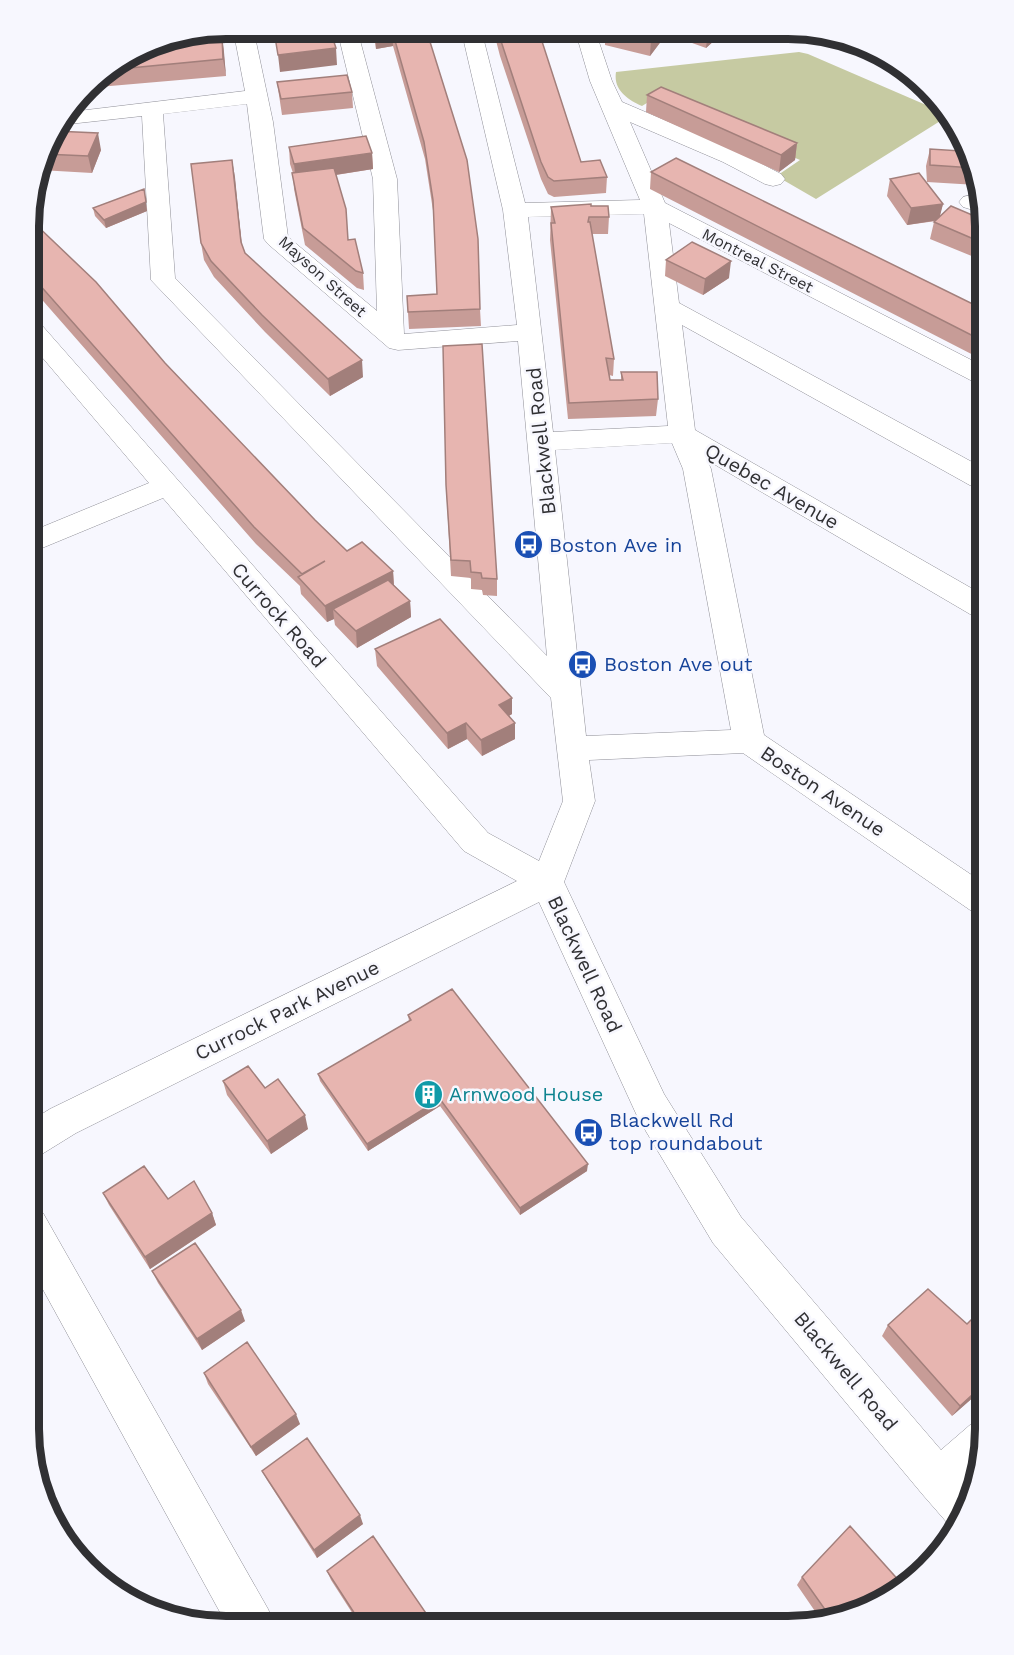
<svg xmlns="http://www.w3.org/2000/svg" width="1014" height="1655" font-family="'Work Sans',sans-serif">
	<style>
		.green { fill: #c6caa2 }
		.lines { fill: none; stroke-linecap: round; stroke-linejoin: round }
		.minor-casing { stroke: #8f8f97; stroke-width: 1 }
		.minor { fill: #fff; fill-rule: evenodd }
		.wall { fill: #c79c97 }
		.shaded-wall { fill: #a27f7b }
		.building { fill: #e7b5b0; stroke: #a27f7b; stroke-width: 1.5 }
		.labels { text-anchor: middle; stroke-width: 5; stroke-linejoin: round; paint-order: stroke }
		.far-street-label { font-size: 16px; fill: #303033; stroke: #f7f7fe }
		.street-label { font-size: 20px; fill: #303033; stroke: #f7f7fe }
		.transit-label { font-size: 20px; fill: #164399; stroke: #f7f7fe; text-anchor: start }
		.culture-label { font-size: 20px; fill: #0d838f; stroke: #f7f7fe; text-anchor: start }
		.rim { fill: none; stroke: #303033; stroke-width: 8 }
	</style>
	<rect width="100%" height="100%" fill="#f7f7fe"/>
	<path class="green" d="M 799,52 L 808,54 L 940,111 L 945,118 L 816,199 L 778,177 L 778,175 L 800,160 L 655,98 L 642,106 C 628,100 613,90 616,72 Z"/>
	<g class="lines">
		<defs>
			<path id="minor" d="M 226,28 L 286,29 L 283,33 L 255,37 L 273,122 L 288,237 L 377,311 L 373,179 L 337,29 L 357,29 L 397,179 L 404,334 L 517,325 L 503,210 L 461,29 L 481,29 L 525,203 L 640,200 L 590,81 L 575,30 L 595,30 L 612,81 L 622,102 L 739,152 L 781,174 L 785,179 L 781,184 L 773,186 L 765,184 L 723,162 L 630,122 L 665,203 L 985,367 L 985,385 L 976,383 L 669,223 L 679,303 L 985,469 L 985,490 L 975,488 L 682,325 L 695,430 L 985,596 L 985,620 L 975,617 L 707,460 L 711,469 L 764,735 L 985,884 L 985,916 L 973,912 L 743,753 L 589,760 L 595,801 L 564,882 L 664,1094 L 741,1217 L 941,1450 L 970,1425 L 985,1419 C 985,1441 986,1467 969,1482 L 975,1490 L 975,1493 L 956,1529 L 950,1526 L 923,1495 L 713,1243 L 638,1118 L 539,902 L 76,1133 L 42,1154 L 29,1159 L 29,1122 L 50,1109 L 517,881 L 464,851 L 163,498 L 30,553 L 30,532 L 149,483 L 30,343 L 30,319 L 39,322 L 488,833 L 539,861 L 563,801 L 551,698 L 151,280 L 142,116 L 60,125 L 70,112 L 245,91 L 235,39 L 179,44 L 170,40 ZM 247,104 L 264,239 L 268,244 L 389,348 L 398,350 L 518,341 L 547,656 L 175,278 L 163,114 ZM 644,214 L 668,426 L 553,432 L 528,217 ZM 672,443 L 683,469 L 731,730 L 586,736 L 555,450 Z
				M 971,195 L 980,197 L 983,213 L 963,207 L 959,202 L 963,197 Z
				M 29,1208 L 43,1213 L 268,1609 L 275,1625 L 227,1625 L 29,1264 Z"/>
		</defs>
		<use href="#minor" class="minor-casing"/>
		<use href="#minor" class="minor"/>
	</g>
	<path class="wall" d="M 373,29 L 426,29 L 480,309 L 481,326 L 409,329 L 407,296 L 437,294 L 434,217 L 425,159 L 393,46 L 376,49 Z
		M 493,29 L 538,29 L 581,162 L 607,177 L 606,193 L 554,197 L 548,194 L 541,179 L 500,56 Z
		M 605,30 L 663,30 L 662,40 L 650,56 L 605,45 Z
		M 681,30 L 726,30 L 706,48 L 681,39 Z
		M 777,30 L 803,30 L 792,37 Z
		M 222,36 L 226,76 L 87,88 L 96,78 L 151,43 Z
		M 277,82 L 352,92 L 353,108 L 282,115 Z
		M 647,95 L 797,143 L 795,160 L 779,172 L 646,112 Z
		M 49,138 L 101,150 L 92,173 L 40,170 Z
		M 961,139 L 971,151 L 977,185 L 927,182 L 926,166 L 930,149 L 958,151 Z
		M 289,147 L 372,153 L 373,169 L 336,175 L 348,240 L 363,273 L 364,290 L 357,288 L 305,245 L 294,189 L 293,173 L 290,164 Z
		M 232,160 L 242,245 L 245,253 L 363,377 L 330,396 L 265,332 L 214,277 L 204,260 L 201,243 Z
		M 651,172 L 985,310 L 985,361 L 650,189 Z
		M 890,179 L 943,204 L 939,217 L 984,220 L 985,253 L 979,259 L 930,239 L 934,222 L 936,221 L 907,225 L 887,196 Z
		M 144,189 L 147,211 L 106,228 L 95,216 L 93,208 Z
		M 591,206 L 609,217 L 608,234 L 592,234 L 614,359 L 613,376 L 609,375 L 610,380 L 621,380 L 621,372 L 658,399 L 656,416 L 568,419 L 550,240 L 551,207 Z
		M 30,219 L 165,363 L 315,520 L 347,551 L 393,571 L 394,585 L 410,601 L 411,617 L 357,648 L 335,625 L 334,619 L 327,622 L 301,594 L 300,586 L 256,544 L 30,286 Z
		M 666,260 L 729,278 L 703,295 L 665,276 Z
		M 446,485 L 497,579 L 497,596 L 483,595 L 482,590 L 471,589 L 471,578 L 451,576 Z
		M 375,649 L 512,714 L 509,716 L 515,723 L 515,739 L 482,756 L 467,739 L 448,749 L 377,666 Z
		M 985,832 L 985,853 L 978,848 Z
		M 408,1015 L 587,1171 L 520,1215 L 440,1106 L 368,1151 L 320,1081 L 318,1074 L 409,1021 Z
		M 223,1081 L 265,1088 L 308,1129 L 271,1154 L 227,1095 Z
		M 103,1193 L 168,1199 L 212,1213 L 216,1225 L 150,1269 L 109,1205 Z
		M 152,1271 L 245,1321 L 202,1350 L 158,1283 Z
		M 985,1306 L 985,1387 L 952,1416 L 882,1336 L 888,1325 L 967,1324 Z
		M 204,1373 L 300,1424 L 256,1456 L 208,1384 Z
		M 262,1471 L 363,1524 L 317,1558 L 267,1480 Z
		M 327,1571 L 430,1619 L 431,1625 L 360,1625 L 331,1580 Z
		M 802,1577 L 863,1612 L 821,1620 L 797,1585 Z"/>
	<path class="shaded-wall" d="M 392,30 L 393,46 L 376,49 L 375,32 Z
		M 659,30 L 663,30 L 662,40 L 650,56 L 651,39 Z
		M 709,30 L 726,30 L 706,48 L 708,31 Z
		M 793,30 L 803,30 L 792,37 Z
		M 222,36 L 224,52 L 226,76 L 223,59 Z
		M 336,48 L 337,65 L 280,72 L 278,55 Z
		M 98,133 L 101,150 L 92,173 L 88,156 Z
		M 797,143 L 795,160 L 779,172 L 781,155 Z
		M 372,153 L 373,169 L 296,181 L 294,164 Z
		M 232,160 L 235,177 L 243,259 L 241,242 Z
		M 144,189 L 147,211 L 106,228 L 104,220 Z
		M 943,204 L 939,220 L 907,225 L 911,208 Z
		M 986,240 L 985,253 L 979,259 L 983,243 Z
		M 731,261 L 729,278 L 703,295 L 705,279 Z
		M 362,360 L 363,377 L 330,396 L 328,379 Z
		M 393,571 L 394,588 L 333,609 L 334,619 L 327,622 L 325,606 Z
		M 410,601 L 411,617 L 357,648 L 356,631 Z
		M 512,698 L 512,714 L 499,721 L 499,705 Z
		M 466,723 L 467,739 L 448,749 L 447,733 Z
		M 515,723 L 515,739 L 482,756 L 481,740 Z
		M 440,1099 L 440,1106 L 368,1151 L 367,1144 Z
		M 305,1115 L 308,1129 L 271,1154 L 267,1141 Z
		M 588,1164 L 587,1171 L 520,1215 L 520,1208 Z
		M 212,1213 L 216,1225 L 150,1269 L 145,1257 Z
		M 241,1310 L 245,1321 L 202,1350 L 197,1339 Z
		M 985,1383 L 985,1387 L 952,1416 L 960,1406 Z
		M 296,1414 L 300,1424 L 256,1456 L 251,1447 Z
		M 360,1515 L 363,1524 L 317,1558 L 314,1550 Z
		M 430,1619 L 431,1625 L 422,1625 Z"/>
	<path class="building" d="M 374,29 L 426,29 L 467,160 L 478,239 L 480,309 L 408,312 L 407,296 L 437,294 L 433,200 L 424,142 L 392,30 L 375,32 Z
		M 497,29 L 538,29 L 581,162 L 600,160 L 607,177 L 554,181 L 548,177 L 541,162 Z
		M 330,30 L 336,48 L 278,55 L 275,37 Z
		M 609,30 L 659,30 L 651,39 Z
		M 222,36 L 223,59 L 109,70 L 151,43 Z
		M 347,75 L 352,92 L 281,99 L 277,82 Z
		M 661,87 L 797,143 L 781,155 L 647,95 Z
		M 54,131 L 98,133 L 88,156 L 44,154 L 49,138 Z
		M 366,136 L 372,153 L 294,164 L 289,147 Z
		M 961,139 L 971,151 L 974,168 L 930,165 L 930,149 L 961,151 Z
		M 676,158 L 985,310 L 985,342 L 651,172 Z
		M 232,160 L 241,242 L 245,253 L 362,360 L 328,379 L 262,315 L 211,261 L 201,243 L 191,164 Z
		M 334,168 L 346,209 L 348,240 L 355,239 L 363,273 L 356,271 L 303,228 L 292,173 Z
		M 919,173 L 943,204 L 911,208 L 890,179 Z
		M 144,189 L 146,202 L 104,220 L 93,208 Z
		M 591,204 L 591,206 L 608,206 L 609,217 L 589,217 L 588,222 L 590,222 L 614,359 L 606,358 L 610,380 L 623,380 L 621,372 L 657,372 L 658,399 L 569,403 L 551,223 L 555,223 L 551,207 Z
		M 951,206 L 984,220 L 986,226 L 986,240 L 983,243 L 934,222 Z
		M 30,219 L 96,282 L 165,363 L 315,520 L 347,551 L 362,542 L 393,571 L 325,606 L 298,577 L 325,561 L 302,574 L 254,527 L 30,274 Z
		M 692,242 L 731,261 L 705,279 L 666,260 Z
		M 482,344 L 497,579 L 482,578 L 481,573 L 471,572 L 470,561 L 451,560 L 446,485 L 443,346 Z
		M 388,580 L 410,601 L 356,631 L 333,609 Z
		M 440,619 L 512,698 L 499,705 L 515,723 L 481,740 L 466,723 L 447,733 L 375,649 Z
		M 452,989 L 588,1164 L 520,1208 L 440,1099 L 367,1144 L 318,1074 L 411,1020 L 408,1015 Z
		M 248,1066 L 265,1088 L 278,1079 L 305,1115 L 267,1141 L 223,1081 Z
		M 144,1166 L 168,1199 L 194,1181 L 212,1213 L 145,1257 L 103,1193 Z
		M 195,1243 L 241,1310 L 197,1339 L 152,1271 Z
		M 928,1289 L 967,1324 L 985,1306 L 985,1383 L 960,1406 L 888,1325 Z
		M 247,1342 L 296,1414 L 251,1447 L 204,1373 Z
		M 307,1438 L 360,1515 L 314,1550 L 262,1471 Z
		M 850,1526 L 901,1583 L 863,1612 L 831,1618 L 802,1577 Z
		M 373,1536 L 430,1619 L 422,1625 L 362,1625 L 327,1571 Z"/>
	<defs>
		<symbol id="bus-disc" viewBox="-11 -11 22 22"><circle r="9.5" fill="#1a4fb4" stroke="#f7f7fe"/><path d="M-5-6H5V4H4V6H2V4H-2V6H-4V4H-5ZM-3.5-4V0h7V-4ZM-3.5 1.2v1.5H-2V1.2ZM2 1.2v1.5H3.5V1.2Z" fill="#fff"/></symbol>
		<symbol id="building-disc" viewBox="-11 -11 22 22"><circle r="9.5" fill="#0f9aa8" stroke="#f7f7fe"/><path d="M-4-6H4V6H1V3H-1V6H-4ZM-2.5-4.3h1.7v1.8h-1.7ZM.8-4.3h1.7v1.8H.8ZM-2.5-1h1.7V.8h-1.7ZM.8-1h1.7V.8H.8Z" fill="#fff"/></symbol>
	</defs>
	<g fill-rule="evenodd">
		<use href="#bus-disc" x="512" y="528" width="33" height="33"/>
		<use href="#bus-disc" x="566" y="648" width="33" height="33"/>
		<use href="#building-disc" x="412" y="1078" width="33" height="33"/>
		<use href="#bus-disc" x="572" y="1116" width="33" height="33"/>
	</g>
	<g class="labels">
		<g class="far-street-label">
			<text transform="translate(758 260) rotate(27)" y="6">Montreal Street</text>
			<text transform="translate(323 276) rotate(42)" y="6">Mayson Street</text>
		</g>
		<g class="street-label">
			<text transform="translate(541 441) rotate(-96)" y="7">Blackwell Road</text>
			<text transform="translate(772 486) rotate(30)" y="7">Quebec Avenue</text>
			<text transform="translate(279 615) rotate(49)" y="7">Currock Road</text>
			<text transform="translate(823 791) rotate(34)" y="7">Boston Avenue</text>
			<text transform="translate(585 964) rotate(65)" y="7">Blackwell Road</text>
			<text transform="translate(287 1010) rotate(-26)" y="7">Currock Park Avenue</text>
			<text transform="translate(846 1371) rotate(50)" y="7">Blackwell Road</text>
		</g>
		<g class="transit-label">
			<text x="549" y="552">Boston Ave in</text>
			<text x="604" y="671">Boston Ave out</text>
			<text x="609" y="1127">Blackwell Rd<tspan x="609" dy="23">top roundabout</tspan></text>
		</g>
		<g class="culture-label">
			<text x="449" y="1101">Arnwood House</text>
		</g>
	</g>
	<path d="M0 0H1014V1655H0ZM226 39H788A187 187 0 0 1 975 226V1429A187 187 0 0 1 788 1616H226A187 187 0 0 1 39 1429V226A187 187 0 0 1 226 39Z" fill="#f7f7fe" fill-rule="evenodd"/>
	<path class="rim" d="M226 39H788A187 187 0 0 1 975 226V1429A187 187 0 0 1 788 1616H226A187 187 0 0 1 39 1429V226A187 187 0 0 1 226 39Z"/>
</svg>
